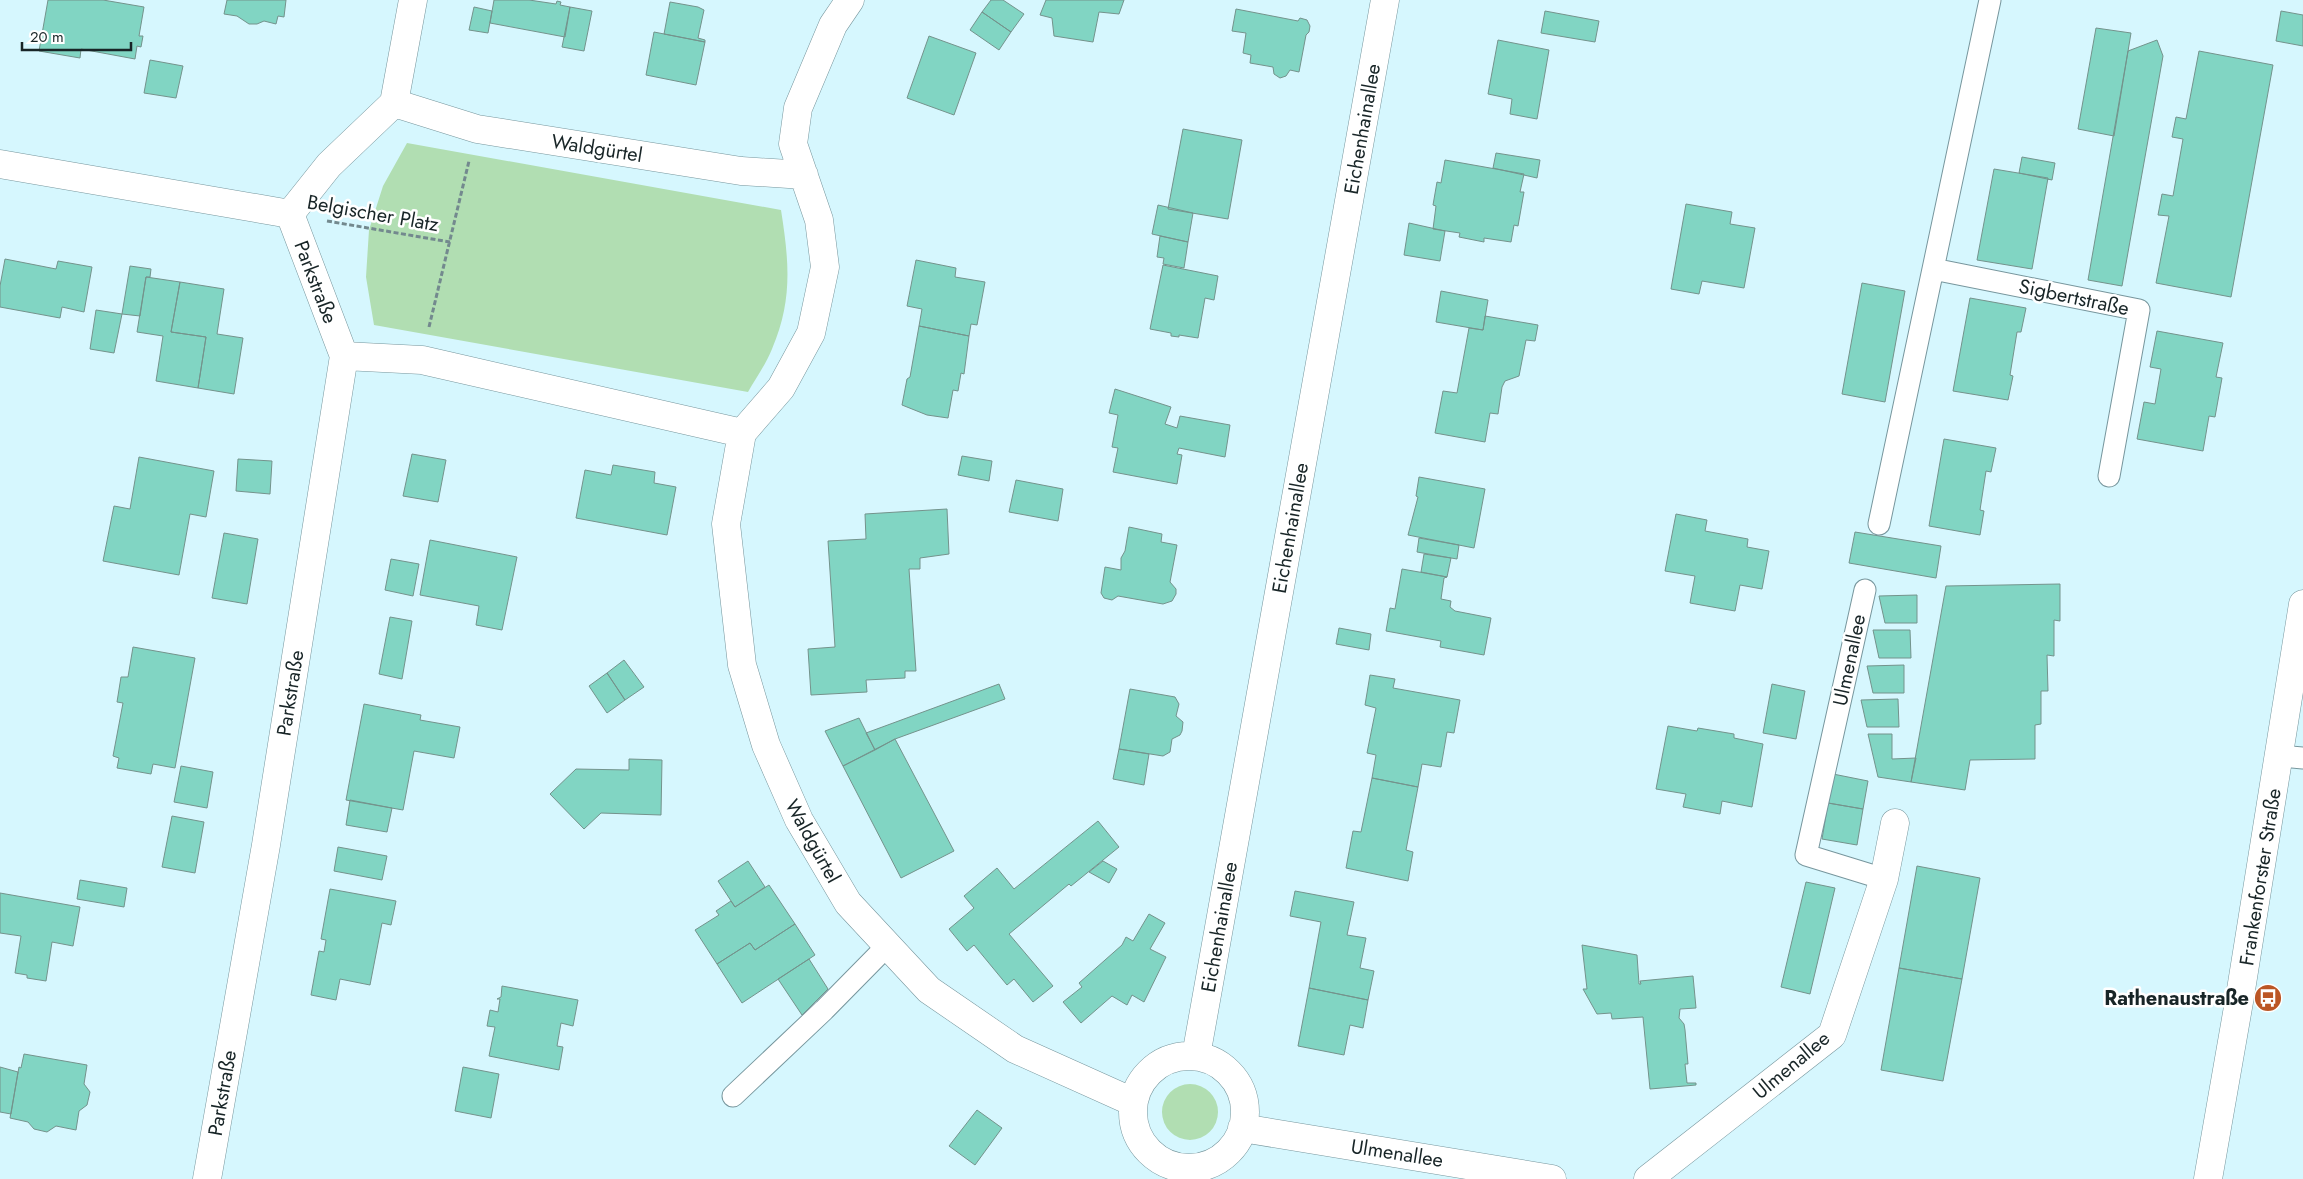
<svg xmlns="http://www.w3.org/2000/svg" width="2303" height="1179" font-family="Jost,sans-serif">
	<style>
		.green { fill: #b1deb2 }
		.building { fill: #81d5c3; stroke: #74938c }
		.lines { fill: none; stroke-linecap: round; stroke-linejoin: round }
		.lane-casing { stroke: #77969d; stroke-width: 23 }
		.street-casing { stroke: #77969d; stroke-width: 29 }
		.secondary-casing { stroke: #77969d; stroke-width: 29 }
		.path { stroke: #73898e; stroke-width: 3; stroke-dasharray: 5 2.5; stroke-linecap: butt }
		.lane { stroke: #fff; stroke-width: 21 }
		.street { stroke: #fff; stroke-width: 28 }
		.secondary { stroke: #fff; stroke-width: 28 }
		.labels { text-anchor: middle; stroke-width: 5; stroke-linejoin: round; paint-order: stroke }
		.street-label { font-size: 20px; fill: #182527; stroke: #fff }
		.poi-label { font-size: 20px; font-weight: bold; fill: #182527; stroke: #fff; text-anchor: end }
	</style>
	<rect width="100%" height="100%" fill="#d6f7fe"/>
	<path class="green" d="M 407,143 L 781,210 C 789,261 793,300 772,349 C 766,364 756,378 748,392 L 374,325 L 366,277 L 369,230 L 383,186 Z
		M1162 1112a28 28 0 1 1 56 0a28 28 0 1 1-56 0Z"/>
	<path class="building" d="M 48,0 L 103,0 L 144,7 L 139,36 L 143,36 L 141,47 L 137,46 L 135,59 L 81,49 L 80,58 L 39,51 Z
		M 227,0 L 286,0 L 284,17 L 278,16 L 276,24 L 264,21 L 257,24 L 249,24 L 237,16 L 224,14 Z
		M 494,0 L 529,0 L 556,4 L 557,1 L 561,2 L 560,5 L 570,7 L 565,37 L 490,23 Z
		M 991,0 L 1003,0 L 1024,14 L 1011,32 L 982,12 Z
		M 1046,0 L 1124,0 L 1119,14 L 1099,12 L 1093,42 L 1054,36 L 1052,18 L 1040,15 Z
		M 670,2 L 698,7 L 704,10 L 698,38 L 705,40 L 705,42 L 664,34 Z
		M 474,7 L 492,11 L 488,33 L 469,30 Z
		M 570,7 L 592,11 L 584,51 L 562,47 Z
		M 1236,9 L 1298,21 L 1300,18 L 1307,20 L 1310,26 L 1309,32 L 1306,35 L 1299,72 L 1290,70 L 1286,76 L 1280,78 L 1274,74 L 1273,67 L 1250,63 L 1251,55 L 1243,53 L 1246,33 L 1232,31 Z
		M 1545,11 L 1599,21 L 1595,42 L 1541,33 Z
		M 2281,11 L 2303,15 L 2303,46 L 2276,41 Z
		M 982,12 L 1011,32 L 999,50 L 970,30 Z
		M 2096,28 L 2131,33 L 2114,136 L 2078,129 Z
		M 654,32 L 705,42 L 696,85 L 646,75 Z
		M 929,36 L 976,53 L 954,115 L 907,98 Z
		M 1498,40 L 1549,50 L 1537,119 L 1510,114 L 1512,99 L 1488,94 Z
		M 2157,40 L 2163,56 L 2122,286 L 2088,280 L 2128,51 Z
		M 2199,51 L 2273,65 L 2231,297 L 2156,283 L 2169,216 L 2158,215 L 2162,194 L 2173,196 L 2183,139 L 2172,137 L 2176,117 L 2186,119 Z
		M 150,60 L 183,66 L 176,98 L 144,93 Z
		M 1183,129 L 1242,140 L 1228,219 L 1168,209 Z
		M 1496,153 L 1540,160 L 1537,178 L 1493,168 Z
		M 2022,157 L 2055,163 L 2052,180 L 2019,173 Z
		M 1445,160 L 1524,174 L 1520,192 L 1524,192 L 1518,226 L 1514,225 L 1511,242 L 1484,238 L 1484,242 L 1459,237 L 1460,233 L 1433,229 L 1436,206 L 1433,205 L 1437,182 L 1441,183 Z
		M 1994,169 L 2048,178 L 2032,269 L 1977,260 Z
		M 1686,204 L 1732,212 L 1730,224 L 1755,228 L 1744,288 L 1702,281 L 1699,294 L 1671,289 Z
		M 1158,205 L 1193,213 L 1188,242 L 1152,234 Z
		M 1409,223 L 1445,231 L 1440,261 L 1404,255 Z
		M 1160,236 L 1188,242 L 1184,268 L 1163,264 L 1164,258 L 1157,257 Z
		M 5,259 L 56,269 L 58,261 L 92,267 L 84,312 L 62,307 L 60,318 L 0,307 L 0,286 Z
		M 916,260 L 956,268 L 955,277 L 985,282 L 977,325 L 971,324 L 969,336 L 919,326 L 922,309 L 907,306 Z
		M 1163,265 L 1218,276 L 1214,300 L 1205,298 L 1198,338 L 1179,335 L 1179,337 L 1171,336 L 1171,333 L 1150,329 Z
		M 130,266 L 151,269 L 150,277 L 146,277 L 140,316 L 122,314 Z
		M 146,277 L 180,282 L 171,332 L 206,337 L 198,388 L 156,381 L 163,336 L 137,332 Z
		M 180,282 L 224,289 L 217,334 L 243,338 L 234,394 L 198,388 L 206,337 L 171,332 Z
		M 1862,283 L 1905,291 L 1885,402 L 1842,394 Z
		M 1441,291 L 1488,300 L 1483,330 L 1436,322 Z
		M 1970,298 L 2026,308 L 2021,332 L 2017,332 L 2010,375 L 2013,376 L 2008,400 L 1953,391 Z
		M 96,310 L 122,314 L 114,353 L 90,349 Z
		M 1485,316 L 1538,325 L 1535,341 L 1526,340 L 1519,376 L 1505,381 L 1502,387 L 1498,414 L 1490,413 L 1485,442 L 1435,433 L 1443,391 L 1457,393 L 1469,328 L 1483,330 Z
		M 919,326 L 969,336 L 964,374 L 961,373 L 958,391 L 953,390 L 948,418 L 927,415 L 902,405 L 907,379 L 910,377 Z
		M 2157,331 L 2223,343 L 2216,377 L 2222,378 L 2215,417 L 2209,416 L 2203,451 L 2137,439 L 2144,402 L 2155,404 L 2161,369 L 2150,367 Z
		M 1115,389 L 1171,407 L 1165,424 L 1177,428 L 1180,416 L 1230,425 L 1225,457 L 1179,448 L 1177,454 L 1182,455 L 1177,484 L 1113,472 L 1118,448 L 1112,447 L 1118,415 L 1109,413 Z
		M 1944,439 L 1996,448 L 1991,472 L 1986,471 L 1980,510 L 1984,511 L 1980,535 L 1929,526 Z
		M 412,454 L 446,460 L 438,502 L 403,496 Z
		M 962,456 L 992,461 L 989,481 L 958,475 Z
		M 139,457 L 214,471 L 206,517 L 190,514 L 179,575 L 103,561 L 114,506 L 130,509 Z
		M 238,459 L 272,461 L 270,494 L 236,491 Z
		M 613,465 L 655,472 L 654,483 L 676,487 L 667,535 L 576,518 L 585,470 L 611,475 Z
		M 1419,477 L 1485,489 L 1474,548 L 1408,535 L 1418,497 L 1416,496 Z
		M 1016,480 L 1063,489 L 1058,521 L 1009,512 Z
		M 947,509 L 949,554 L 920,558 L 920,569 L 909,569 L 916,671 L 905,671 L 905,678 L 866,680 L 867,692 L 811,695 L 808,649 L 835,647 L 828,541 L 866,539 L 865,514 Z
		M 1676,514 L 1707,520 L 1705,531 L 1748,539 L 1747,547 L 1769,551 L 1762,589 L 1740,585 L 1735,611 L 1690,603 L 1695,576 L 1665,571 Z
		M 1129,527 L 1162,534 L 1161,542 L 1177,545 L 1170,582 L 1176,589 L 1176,594 L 1172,601 L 1163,604 L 1118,596 L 1112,600 L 1104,598 L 1101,593 L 1105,567 L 1121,570 L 1121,558 L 1125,551 Z
		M 1855,532 L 1941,546 L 1936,578 L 1849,563 Z
		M 224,533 L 258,539 L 247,604 L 212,598 Z
		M 1419,538 L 1459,545 L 1457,559 L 1417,552 Z
		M 430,540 L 517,557 L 502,630 L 476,625 L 479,606 L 420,595 Z
		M 1424,554 L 1451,558 L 1447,577 L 1421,572 Z
		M 391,559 L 419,564 L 413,596 L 385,590 Z
		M 1402,569 L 1447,577 L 1444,578 L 1441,599 L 1451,601 L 1450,607 L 1455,611 L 1491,618 L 1484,655 L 1440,647 L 1441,641 L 1386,631 L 1390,608 L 1395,609 Z
		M 2060,584 L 2060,621 L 2054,620 L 2054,656 L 2047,655 L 2048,691 L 2041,691 L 2041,724 L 2035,725 L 2035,759 L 1970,760 L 1965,790 L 1911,782 L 1946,586 Z
		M 1917,595 L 1917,623 L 1885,623 L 1879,596 Z
		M 390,617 L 412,621 L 402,679 L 379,674 Z
		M 1339,628 L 1371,634 L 1369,650 L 1336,644 Z
		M 1873,630 L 1910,630 L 1911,658 L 1879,658 Z
		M 133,647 L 195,658 L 175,768 L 153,764 L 151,774 L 117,768 L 119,758 L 113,756 L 123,703 L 117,702 L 121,677 L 128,677 Z
		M 624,660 L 644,687 L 625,700 L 607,673 Z
		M 1904,665 L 1904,693 L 1873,693 L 1867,666 Z
		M 607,673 L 625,700 L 607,713 L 589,686 Z
		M 1370,675 L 1395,679 L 1393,688 L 1460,700 L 1454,733 L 1447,732 L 1441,767 L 1422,764 L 1418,787 L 1372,778 L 1376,755 L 1367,753 L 1376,708 L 1365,705 Z
		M 999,684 L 1005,699 L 895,739 L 875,750 L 866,733 Z
		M 1772,684 L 1805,691 L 1796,739 L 1763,733 Z
		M 1130,689 L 1175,697 L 1179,704 L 1176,716 L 1183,722 L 1182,731 L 1180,735 L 1172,739 L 1170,752 L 1163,756 L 1119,749 Z
		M 1898,699 L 1899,727 L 1867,727 L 1861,700 Z
		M 364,704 L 421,715 L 420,720 L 460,727 L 454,758 L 414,751 L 403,810 L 346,800 Z
		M 859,718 L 875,750 L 843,766 L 825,731 Z
		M 1668,726 L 1697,731 L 1698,728 L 1734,734 L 1734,738 L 1763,744 L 1752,807 L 1722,801 L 1720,814 L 1683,807 L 1686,794 L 1656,789 Z
		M 1868,734 L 1892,734 L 1892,759 L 1916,758 L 1911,782 L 1878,777 Z
		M 895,739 L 954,851 L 901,878 L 843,766 Z
		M 1119,749 L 1149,754 L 1144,785 L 1113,779 Z
		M 629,759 L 662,760 L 661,815 L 601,813 L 584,829 L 550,794 L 576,769 L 629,770 Z
		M 181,766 L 213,772 L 207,808 L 174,802 Z
		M 1833,774 L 1868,781 L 1863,809 L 1828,803 Z
		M 1372,778 L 1418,787 L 1406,850 L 1413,852 L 1408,881 L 1346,868 L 1353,831 L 1361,832 Z
		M 350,800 L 392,808 L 387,832 L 346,825 Z
		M 1828,803 L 1863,809 L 1857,845 L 1822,839 Z
		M 172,816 L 204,822 L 195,873 L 162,867 Z
		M 1098,821 L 1119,847 L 1071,886 L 1069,884 L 1009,934 L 1053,986 L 1033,1002 L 1014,979 L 1007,985 L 974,945 L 967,951 L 949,929 L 974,908 L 964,896 L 997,868 L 1014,889 Z
		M 338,847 L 387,856 L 382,880 L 334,871 Z
		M 748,861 L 765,887 L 735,907 L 718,881 Z
		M 1103,861 L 1117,869 L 1109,883 L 1089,872 Z
		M 1917,866 L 1980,878 L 1962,979 L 1899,968 Z
		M 80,880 L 127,888 L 124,907 L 77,899 Z
		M 1806,882 L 1835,888 L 1810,994 L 1781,987 Z
		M 769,885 L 795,924 L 755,950 L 750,943 L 717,964 L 695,930 L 719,915 L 716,911 L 731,901 L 735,907 Z
		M 330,889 L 396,901 L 391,925 L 382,923 L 370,985 L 340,979 L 336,1000 L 311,995 L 319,951 L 324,952 L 326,940 L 321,939 Z
		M 1295,891 L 1354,902 L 1347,935 L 1366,938 L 1360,968 L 1374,971 L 1368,1000 L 1309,988 L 1321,922 L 1290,916 Z
		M 0,893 L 80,907 L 73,946 L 52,942 L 46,981 L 27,978 L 27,975 L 15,973 L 21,936 L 0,933 Z
		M 1149,914 L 1165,923 L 1150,949 L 1166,957 L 1144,1002 L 1132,995 L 1127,1005 L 1112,996 L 1081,1023 L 1063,1002 L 1082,987 L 1079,983 L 1122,945 L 1126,937 L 1133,941 Z
		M 795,924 L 815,955 L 742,1003 L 717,964 L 750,943 L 755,950 Z
		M 1582,945 L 1637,955 L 1639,984 L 1641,984 L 1640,981 L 1693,976 L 1696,1008 L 1680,1009 L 1679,1018 L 1684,1024 L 1685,1030 L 1688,1064 L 1685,1064 L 1687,1083 L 1696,1083 L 1696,1085 L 1650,1089 L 1643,1017 L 1612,1019 L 1611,1013 L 1597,1014 L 1583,989 L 1587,989 Z
		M 809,959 L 828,989 L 802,1015 L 778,979 Z
		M 1899,968 L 1962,979 L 1943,1081 L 1881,1070 Z
		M 502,986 L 578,1000 L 573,1026 L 561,1023 L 557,1046 L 563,1047 L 559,1070 L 489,1056 L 495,1027 L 487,1026 L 490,1010 L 498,1012 L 500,999 L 497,999 L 501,997 Z
		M 1309,988 L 1368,1000 L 1363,1028 L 1350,1025 L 1344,1055 L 1298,1046 Z
		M 24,1054 L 87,1065 L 84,1084 L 90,1092 L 87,1105 L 79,1111 L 76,1130 L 56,1126 L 47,1132 L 34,1129 L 28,1122 L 10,1118 L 19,1067 L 21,1068 Z
		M 0,1067 L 18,1072 L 11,1114 L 0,1112 Z
		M 463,1067 L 499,1074 L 491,1118 L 455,1111 Z
		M 977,1110 L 1002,1128 L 975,1165 L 949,1146 Z"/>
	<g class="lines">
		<defs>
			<path id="lane" d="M 1933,269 L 2139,310 L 2109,476
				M 1879,524 L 1990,0
				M 1865,590 L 1806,855 L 1884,879
				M 2279,756 L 2303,758
				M 733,1096 L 824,1010 L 888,945"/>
			<path id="street" d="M 850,0 L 833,25 L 798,108 L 793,144 L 819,220 L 825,267 L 811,333 L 781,388 L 742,433 L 726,524 L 742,665 L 766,745 L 799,820 L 848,903 L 929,990 L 1015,1049 L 1133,1102
				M 394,103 L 477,129 L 741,171 L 804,175
				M 0,164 L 290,214
				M 290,214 L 329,165 L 394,103 L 413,0
				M 344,356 L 422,360 L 742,433
				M 1196,1056 L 1385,0
				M1133 1112a56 56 0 1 1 112 0a56 56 0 1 1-112 0Z
				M 1242,1128 L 1552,1179
				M 207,1179 L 266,845 L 344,356 L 290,214
				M 1648,1179 L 1832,1035 L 1884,879 L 1895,823"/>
			<path id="secondary" d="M 2208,1179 L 2240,996 L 2303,604"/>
		</defs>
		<use href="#lane" class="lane-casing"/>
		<use href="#street" class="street-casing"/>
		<use href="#secondary" class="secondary-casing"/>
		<path class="path" d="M 327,221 L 450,242
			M 429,327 L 469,161"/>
		<use href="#lane" class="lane"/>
		<use href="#street" class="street"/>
		<use href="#secondary" class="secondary"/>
	</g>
	<defs>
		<symbol id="bus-disc" viewBox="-11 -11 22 22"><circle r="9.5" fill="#bb5625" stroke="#fff"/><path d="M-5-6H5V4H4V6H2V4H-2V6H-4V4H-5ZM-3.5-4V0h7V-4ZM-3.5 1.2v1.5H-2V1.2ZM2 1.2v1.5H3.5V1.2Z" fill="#fff"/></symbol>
	</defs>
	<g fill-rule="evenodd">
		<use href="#bus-disc" x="2252" y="982" width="32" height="32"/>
	</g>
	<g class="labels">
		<g class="street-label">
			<text transform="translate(1362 129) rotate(-80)" y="7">Eichenhainallee</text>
			<text transform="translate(597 148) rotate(9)" y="7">Waldgürtel</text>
			<text transform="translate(373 213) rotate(10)" y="7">Belgischer Platz</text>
			<text transform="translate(316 282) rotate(69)" y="7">Parkstraße</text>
			<text transform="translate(2074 297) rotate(12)" y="7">Sigbertstraße</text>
			<text transform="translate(1290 528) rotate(-80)" y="7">Eichenhainallee</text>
			<text transform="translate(1849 660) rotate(-78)" y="7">Ulmenallee</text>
			<text transform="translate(290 693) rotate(-81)" y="7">Parkstraße</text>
			<text transform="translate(813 841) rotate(61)" y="7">Waldgürtel</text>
			<text transform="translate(2260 877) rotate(-81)" y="7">Frankenforster Straße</text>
			<text transform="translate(1219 927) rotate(-80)" y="7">Eichenhainallee</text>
			<text transform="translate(1791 1065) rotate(-40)" y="7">Ulmenallee</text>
			<text transform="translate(222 1093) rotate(-80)" y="7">Parkstraße</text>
			<text transform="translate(1397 1153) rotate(9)" y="7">Ulmenallee</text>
		</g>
		<g class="poi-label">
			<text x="2249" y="1005">Rathenaustraße</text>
		</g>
	</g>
	<path d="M22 42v8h109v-8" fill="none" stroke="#182527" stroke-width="2.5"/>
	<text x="30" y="42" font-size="15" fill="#182527" stroke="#ffffff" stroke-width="4" paint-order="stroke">20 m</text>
</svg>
